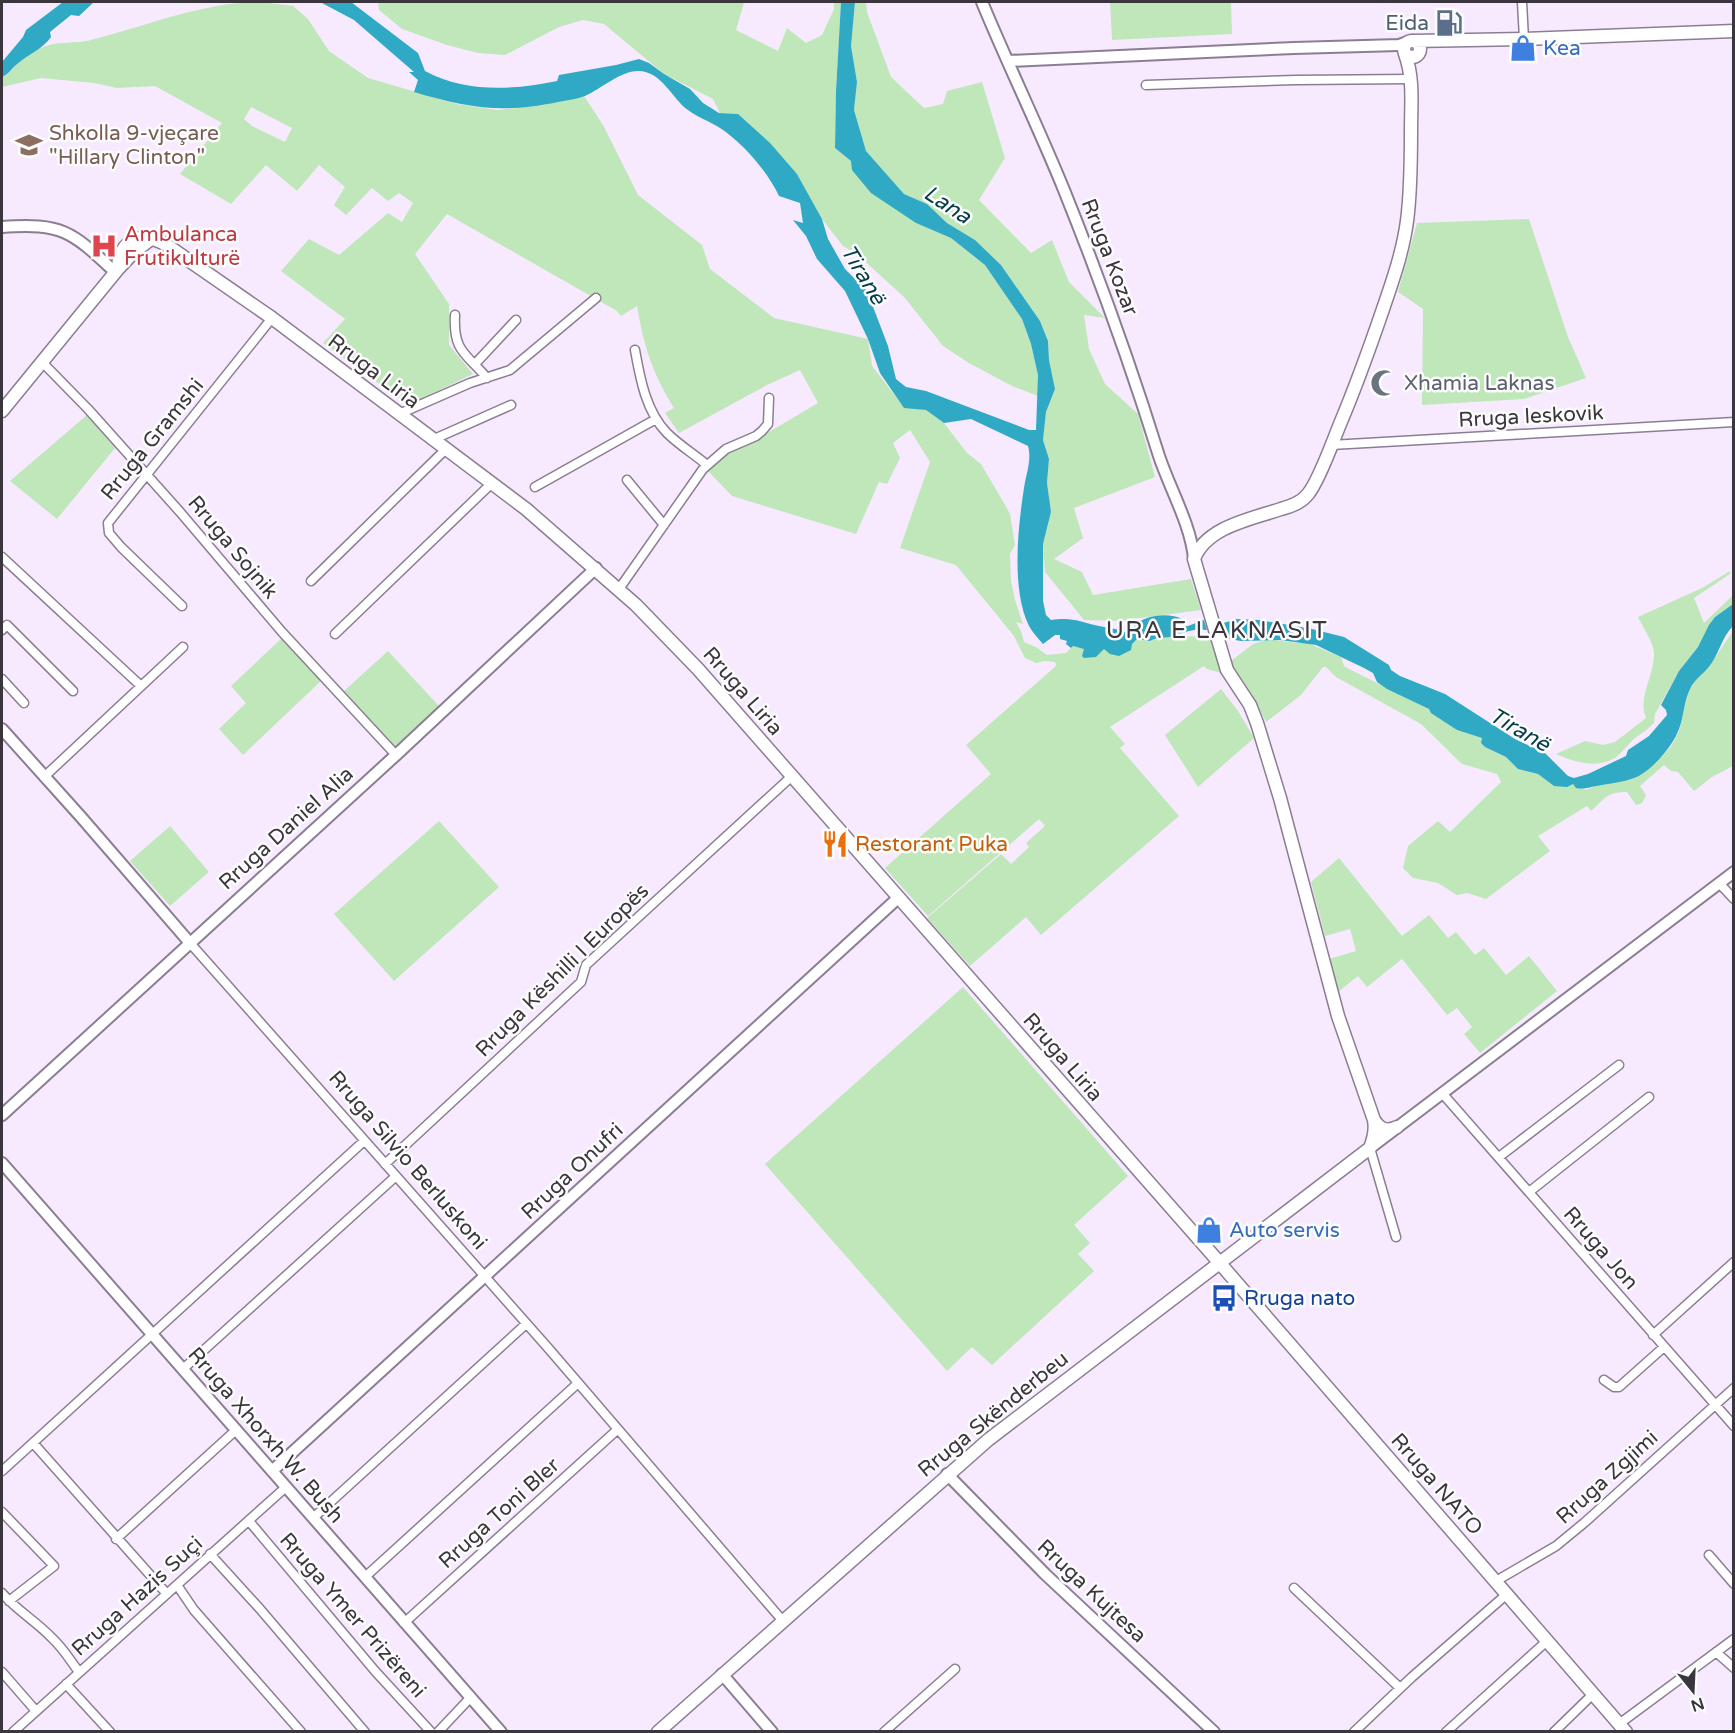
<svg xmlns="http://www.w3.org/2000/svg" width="1735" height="1733" font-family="'Varela Round',sans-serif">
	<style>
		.green { fill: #bfe7b9; fill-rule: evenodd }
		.water { fill: #2fa9c4 }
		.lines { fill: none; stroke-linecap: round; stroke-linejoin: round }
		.minor-casing { stroke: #8b7e92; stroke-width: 11 }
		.tertiary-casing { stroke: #8b7e92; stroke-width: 14 }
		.secondary-casing { stroke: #8b7e92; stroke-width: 15 }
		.minor { stroke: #fff; stroke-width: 8 }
		.tertiary { stroke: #fff; stroke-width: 10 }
		.secondary { stroke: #fff; stroke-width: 12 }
		.labels { text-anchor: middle; stroke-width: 5; stroke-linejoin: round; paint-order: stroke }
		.service-label { font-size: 21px; fill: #4e5e75; stroke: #fcfcfc; text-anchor: end }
		.shop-label { font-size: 21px; fill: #366cbe; stroke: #fcfcfc; text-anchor: start }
		.education-label { font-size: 21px; fill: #785e54; stroke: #fcfcfc; text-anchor: start }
		.health-label { font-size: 21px; fill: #be3a42; stroke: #fcfcfc; text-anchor: start }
		.street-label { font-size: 21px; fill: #3b363e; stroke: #fcfcfc }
		.worship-label { font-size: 21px; fill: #5b616d; stroke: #fcfcfc; text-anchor: start }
		.food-label { font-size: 21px; fill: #c56008; stroke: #fcfcfc; text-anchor: start }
		.transit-label { font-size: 21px; fill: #164399; stroke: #fcfcfc; text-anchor: start }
		.water-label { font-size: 22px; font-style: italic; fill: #053c47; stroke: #fcfcfc }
		.quarter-label { font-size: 24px; letter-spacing: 1.5px; fill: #3b363e; stroke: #fcfcfc }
	</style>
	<rect width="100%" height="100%" fill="#f7eaff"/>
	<path class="green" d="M 261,2 L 293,6 L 308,19 L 329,51 L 368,78 L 457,104 L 497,110 L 537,106 L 584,96 L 603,125 L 638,195 L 702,245 L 710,269 L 774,318 L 868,339 L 872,366 L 904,407 L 926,410 L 944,423 L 967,453 L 981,464 L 1004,503 L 1010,514 L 1015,545 L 1010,554 L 1011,581 L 1015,600 L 1023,624 L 1016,622 L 1021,631 L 1024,642 L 1036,647 L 1047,655 L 1066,653 L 1073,646 C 1089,651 1125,651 1137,639 L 1150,641 L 1157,637 L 1209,636 L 1221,673 L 1207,669 L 1204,666 L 1110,727 L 1125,744 L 1120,748 L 1179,816 L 1041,935 L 1026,917 L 970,966 L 927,918 L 1001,854 L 1011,864 L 1029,847 L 1026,843 L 1045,826 L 1039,819 L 928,916 L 885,868 L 991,774 L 966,745 L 1056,666 L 1055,662 L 1044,661 L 1036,663 L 1025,658 L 1014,636 L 956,565 L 900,548 L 930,462 L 910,430 L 893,443 L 900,458 L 887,484 L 879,482 L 856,534 L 732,496 L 706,469 L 748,439 L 769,432 L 818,403 L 800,370 L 767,385 L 679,433 L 665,413 L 674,408 C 652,372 644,347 637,306 L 621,316 L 617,311 L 447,214 L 415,254 L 449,304 L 449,345 L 473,374 L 408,405 L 323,343 L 345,319 L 281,271 L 309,239 L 339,255 L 388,213 L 402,222 L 413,203 L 399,193 L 388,201 L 372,188 L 346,215 L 334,205 L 345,187 L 319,165 L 297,191 L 266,165 L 231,204 L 180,174 L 222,123 L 155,86 L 117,88 L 94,83 L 41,78 L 2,87 L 2,77 C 9,74 10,71 15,66 C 22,58 36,50 46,46 C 60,41 76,44 91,40 C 147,26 203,2 261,2 ZM 251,107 L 292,128 L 285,142 L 252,126 L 244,119 Z
		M 378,2 L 734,2 L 744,3 L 736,30 L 778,51 L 787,28 L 806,43 L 822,35 L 834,9 L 834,2 L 841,2 L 836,91 L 835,148 L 851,161 L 916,223 L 951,238 L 985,265 L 1022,319 L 1031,344 L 1038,375 L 1038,396 L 1012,386 L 969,363 L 943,346 L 905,298 L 857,254 L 843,246 L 822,219 L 797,174 L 738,114 L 720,113 L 713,99 L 664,74 L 604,24 L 583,20 L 559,27 L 505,55 L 478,53 L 447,45 L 402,29 L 379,10 Z
		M 855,2 L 866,2 L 867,12 L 891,77 L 924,108 L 943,104 L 947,91 L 982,82 L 1005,158 L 979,200 L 1031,253 L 1052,240 L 1069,282 L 1105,318 L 1084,315 L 1089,349 L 1105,384 L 1138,414 L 1155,477 L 1074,508 L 1083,538 L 1054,559 L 1082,572 L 1093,595 L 1191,579 L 1201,610 L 1118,621 L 1084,620 L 1045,572 L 1043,544 L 1051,512 L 1047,483 L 1049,459 L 1043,440 L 1046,412 L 1055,389 L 1049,360 L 1048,341 L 1040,321 L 1001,265 L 975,240 L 947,223 L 927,204 L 904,194 L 866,151 L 854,110 L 857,82 L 851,46 Z
		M 1110,2 L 1231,2 L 1232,34 L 1112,40 Z
		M 1529,219 L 1568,337 L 1586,378 L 1524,399 L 1422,405 L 1423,309 L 1398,292 L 1417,223 Z
		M 87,415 L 115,448 L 57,519 L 10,481 Z
		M 1730,571 L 1730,574 L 1694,598 L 1704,623 L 1733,595 L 1733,604 L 1715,617 L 1698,647 L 1679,671 L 1655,714 L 1654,723 C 1648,729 1642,733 1635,738 C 1628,744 1623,752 1615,758 C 1597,769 1574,762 1556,754 L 1585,741 L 1603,745 L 1615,742 L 1646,718 C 1637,697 1655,675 1654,653 C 1653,641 1643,628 1638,617 L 1702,588 Z
		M 1733,631 L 1733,766 L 1712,777 L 1694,791 L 1678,772 L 1671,771 L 1664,765 L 1640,786 L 1646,795 L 1642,803 L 1636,805 L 1627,792 C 1606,792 1605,799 1591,811 L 1587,806 L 1538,836 L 1550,851 L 1486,899 L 1467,893 L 1457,895 L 1438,883 L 1413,878 L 1403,868 L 1408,846 L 1438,821 L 1450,832 L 1501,782 L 1497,774 L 1462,764 L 1421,724 L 1336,677 L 1326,667 L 1323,667 L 1301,695 L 1266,722 L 1252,694 L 1234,668 L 1231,661 L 1253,644 L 1269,639 L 1296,643 L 1305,642 L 1341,657 L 1344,666 L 1349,669 L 1429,709 L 1457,730 L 1482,738 L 1481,743 L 1485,747 L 1506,757 L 1518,769 L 1538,774 L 1554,786 L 1573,784 L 1586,790 L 1596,786 L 1634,778 L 1657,762 L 1672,745 L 1679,731 L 1689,690 L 1695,681 L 1708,668 Z
		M 282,638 L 322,680 L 243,755 L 219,729 L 246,703 L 231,686 Z
		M 388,651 L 439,706 L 395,746 L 344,691 Z
		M 1221,689 L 1238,711 L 1254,738 L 1198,787 L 1165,735 Z
		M 439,821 L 499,887 L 394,981 L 334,914 Z
		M 170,826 L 209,872 L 170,906 L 130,861 Z
		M 1339,858 L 1402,936 L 1429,915 L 1448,938 L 1456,932 L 1475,955 L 1484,948 L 1506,975 L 1529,956 L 1557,991 L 1480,1053 L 1464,1034 L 1472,1027 L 1457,1008 L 1447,1015 L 1402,959 L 1367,987 L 1358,976 L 1338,992 L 1329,959 L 1356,951 L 1350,929 L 1325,936 L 1311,882 Z
		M 963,987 L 1128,1176 L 1074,1225 L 1090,1243 L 1078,1254 L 1094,1271 L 992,1365 L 972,1347 L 947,1371 L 765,1164 Z"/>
	<path class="water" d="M 63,2 L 94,2 L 79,16 L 71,15 L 50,32 L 51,37 C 42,50 28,54 16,65 C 10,70 10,73 2,77 L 2,62 L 23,37 L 26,30 Z
		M 320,2 L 351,2 L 418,53 L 425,71 C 465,93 515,90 557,81 L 559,75 L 616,65 L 639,59 L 649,63 L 664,74 L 690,89 L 703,103 L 719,113 L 738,114 L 770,143 L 797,174 L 822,219 L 828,239 L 845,269 L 867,291 L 888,346 L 896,379 L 906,387 L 926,391 L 1029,430 L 1036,430 L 1038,375 L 1031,344 L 1022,319 L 985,265 L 951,238 L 916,223 L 871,193 L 852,170 L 851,161 L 835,148 L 836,91 L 841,2 L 855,2 L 851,46 L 857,82 L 854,110 L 866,151 L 904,194 L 927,204 L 947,223 L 975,240 L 1001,265 L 1040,321 L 1048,341 L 1049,360 L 1055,389 L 1046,412 L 1043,440 L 1049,459 L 1047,483 L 1051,512 L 1043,544 L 1043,601 L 1046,615 L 1051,620 C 1075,617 1078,622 1099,626 C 1110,628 1118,629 1128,633 L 1134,628 L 1134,626 C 1144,615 1169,612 1182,619 L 1179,627 L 1188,626 L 1204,620 L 1207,630 C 1196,628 1184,632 1174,636 C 1165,639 1158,636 1150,641 L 1137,639 L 1132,644 L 1131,650 L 1119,656 L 1110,654 L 1104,649 L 1096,657 L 1084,658 L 1082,656 L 1084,649 L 1073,646 L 1071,648 L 1066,644 L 1067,641 L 1060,639 L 1060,635 L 1055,635 L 1043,644 C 1038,638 1033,633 1029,626 C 1011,589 1018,527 1024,488 C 1026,474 1032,460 1028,446 L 971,419 L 944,423 L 926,410 L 904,408 L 880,373 L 868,339 L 845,291 L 817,259 L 806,236 L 793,220 L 803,223 L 800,203 L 779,196 C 767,171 743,143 720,128 C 709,121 697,117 688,110 C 672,99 662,71 638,71 C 620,71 601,89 585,96 C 577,99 567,100 558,102 C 501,114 469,108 414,92 L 418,80 L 409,72 L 414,72 L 354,20 Z
		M 1733,604 L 1733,626 C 1721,638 1719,655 1708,668 C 1702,675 1694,680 1690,689 C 1684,701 1684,716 1679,729 C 1673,746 1651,772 1634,778 C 1624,782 1612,783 1602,785 C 1592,786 1586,790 1576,788 L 1573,784 L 1567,787 L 1554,786 L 1538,774 L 1518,769 L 1506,757 L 1485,747 L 1481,743 L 1482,738 L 1457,730 L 1431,713 L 1429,709 L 1387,689 L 1377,682 L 1373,673 L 1364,668 L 1316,645 L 1280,640 L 1241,641 L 1224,638 L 1220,624 L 1237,619 L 1259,620 L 1312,629 L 1344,637 L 1389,665 L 1391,670 L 1400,676 L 1445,694 L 1515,739 L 1545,753 L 1568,776 L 1574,778 L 1588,774 L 1626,756 L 1628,750 L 1649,736 L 1667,715 L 1666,710 L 1661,705 L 1679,671 L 1698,647 L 1709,625 L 1715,617 Z"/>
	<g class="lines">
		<defs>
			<path id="minor" d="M 1522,2 L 1524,39
				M 1146,85 L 1296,80 L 1411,79
				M 455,315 C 453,352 466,353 487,378
				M 635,350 C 640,378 646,412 667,433 C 679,445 694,454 707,465
				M 42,362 L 88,409 L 180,512 L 282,632 L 396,755
				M 475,364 L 516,320
				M 399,414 L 470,383 L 510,370 L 596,298
				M 432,440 L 511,405
				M 1331,445 L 1734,422
				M 627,480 L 664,525
				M 535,487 L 656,419
				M 2,557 L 141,686
				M 311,581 L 446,449
				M 619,589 L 703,469 L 726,449 L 756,436 L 762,431 L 768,424 L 769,398
				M 182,606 L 121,547 L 109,533 L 108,523 L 272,318
				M 2,630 L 7,625 L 73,691
				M 335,634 L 492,483
				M 2,679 L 24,703
				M 44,777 L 183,647
				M 1719,883 L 1734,899
				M 190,943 L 549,1349 L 782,1620
				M 1442,1093 L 1734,1426
				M 1370,1148 L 1396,1237
				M 1499,1157 L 1619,1065
				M 385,1164 L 581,982 L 586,965 L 791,777
				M 1529,1192 L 1649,1097
				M 1653,1335 L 1734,1262
				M 183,1369 L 395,1177
				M 1604,1380 L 1614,1387 L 1619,1387 L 1664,1347
				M 34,1444 L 167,1594
				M 2,1471 L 364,1141
				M 2,1512 L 54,1566 L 9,1601
				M 313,1518 L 526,1324
				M 249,1521 L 375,1671 L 431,1732
				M 116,1539 L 236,1430
				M 210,1554 L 260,1609 L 365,1732
				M 1709,1555 L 1734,1584
				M 365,1577 L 577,1384
				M 1496,1581 L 1556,1546 L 1584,1523 L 1734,1388
				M 177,1585 L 194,1610 L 301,1732
				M 1294,1588 L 1400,1688
				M 2,1593 C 16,1610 36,1621 52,1638 C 63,1648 70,1660 79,1672
				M 404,1623 L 617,1430
				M 1716,1652 L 1734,1668
				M 2,1672 L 36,1711
				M 66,1684 L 110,1732
				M 1619,1724 L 1734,1639
				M 13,1732 L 286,1487
				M 438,1732 L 471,1697
				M 884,1732 L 955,1669
				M 1354,1732 L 1412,1677 L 1507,1594
				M 1446,1732 L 1547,1641
				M 1554,1732 L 1593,1694"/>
			<path id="tertiary" d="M 982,2 C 1008,65 1038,126 1064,190 C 1099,277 1131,366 1159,456 C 1170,489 1191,525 1194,559
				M 1008,61 L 1294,48 L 1399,45 L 1408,42
				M 2,227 C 63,223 71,231 115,272
				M 2,729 L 81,817 L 190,943
				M 2,1115 L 396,755 L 596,568
				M 1370,1148 L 1734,872
				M 2,1163 L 501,1732
				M 272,1471 L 898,898
				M 947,1474 L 1045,1574 L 1214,1732
				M 722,1674 L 772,1732"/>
			<path id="secondary" d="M 1413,41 L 1524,39 L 1734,31
				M1404 49a8 8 0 1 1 16 0a8 8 0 1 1-16 0Z
				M 118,269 C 119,237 144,231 168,246 L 272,318 L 526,509 L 636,605 L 698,669 L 1211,1253 L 1626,1732
				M 2,411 L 118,269 L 134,252 L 151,239
				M 1374,1120 C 1380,1129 1386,1132 1397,1127
				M 658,1732 L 988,1440 L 1370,1148 C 1374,1138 1376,1130 1374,1120 L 1338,1016 L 1280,798 L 1257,723 L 1250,705 L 1227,670 L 1194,559 C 1206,527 1251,519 1281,509 C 1291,506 1301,503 1308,494 C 1319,481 1333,441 1340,424 C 1356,386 1370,347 1383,309 C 1393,280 1403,251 1407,221 C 1411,191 1411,160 1411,130 C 1411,105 1414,78 1405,54"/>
		</defs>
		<use href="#minor" class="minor-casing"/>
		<use href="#tertiary" class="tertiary-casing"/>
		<use href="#secondary" class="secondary-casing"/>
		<use href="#minor" class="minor"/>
		<use href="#tertiary" class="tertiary"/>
		<use href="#secondary" class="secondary"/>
	</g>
	<defs>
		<symbol id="fuel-bare" viewBox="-9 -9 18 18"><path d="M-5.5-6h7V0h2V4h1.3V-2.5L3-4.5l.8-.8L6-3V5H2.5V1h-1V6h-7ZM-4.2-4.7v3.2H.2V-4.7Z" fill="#5c6f8a" stroke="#fcfcfc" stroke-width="2.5" paint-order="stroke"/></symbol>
		<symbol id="shop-bare" viewBox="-9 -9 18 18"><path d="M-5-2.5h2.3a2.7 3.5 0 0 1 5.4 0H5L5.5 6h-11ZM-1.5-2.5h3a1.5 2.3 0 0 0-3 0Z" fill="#3f7fe0" stroke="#fcfcfc" stroke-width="2.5" paint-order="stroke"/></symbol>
		<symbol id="school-bare" viewBox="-9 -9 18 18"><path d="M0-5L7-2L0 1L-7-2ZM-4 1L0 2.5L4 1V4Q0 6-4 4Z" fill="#8d6e63" stroke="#fcfcfc" stroke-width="2.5" paint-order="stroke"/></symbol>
		<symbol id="hospital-bare" viewBox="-9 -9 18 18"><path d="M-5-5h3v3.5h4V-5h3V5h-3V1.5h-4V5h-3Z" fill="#e0444e" stroke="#fcfcfc" stroke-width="2.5" paint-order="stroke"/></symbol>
		<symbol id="mosque-bare" viewBox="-9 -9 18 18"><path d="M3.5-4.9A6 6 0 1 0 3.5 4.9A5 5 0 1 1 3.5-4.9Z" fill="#6b7280" stroke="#fcfcfc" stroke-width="2.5" paint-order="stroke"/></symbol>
		<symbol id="restaurant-bare" viewBox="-9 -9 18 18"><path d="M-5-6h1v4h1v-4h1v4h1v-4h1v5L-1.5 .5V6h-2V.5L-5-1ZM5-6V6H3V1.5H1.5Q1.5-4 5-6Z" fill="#e8710a" stroke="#fcfcfc" stroke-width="2.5" paint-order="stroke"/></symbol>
		<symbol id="bus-bare" viewBox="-9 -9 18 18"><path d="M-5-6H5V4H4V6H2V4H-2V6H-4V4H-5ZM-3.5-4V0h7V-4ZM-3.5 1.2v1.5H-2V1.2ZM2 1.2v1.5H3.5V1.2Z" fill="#1a4fb4" stroke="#fcfcfc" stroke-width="2.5" paint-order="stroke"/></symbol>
	</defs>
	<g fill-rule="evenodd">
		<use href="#fuel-bare" x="1430" y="4" width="38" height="38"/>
		<use href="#shop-bare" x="1504" y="29" width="38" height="38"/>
		<use href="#school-bare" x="10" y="126" width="38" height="38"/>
		<use href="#hospital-bare" x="85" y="227" width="38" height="38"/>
		<use href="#mosque-bare" x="1365" y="364" width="38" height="38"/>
		<use href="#restaurant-bare" x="816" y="825" width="38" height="38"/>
		<use href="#shop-bare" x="1190" y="1211" width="38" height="38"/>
		<use href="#bus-bare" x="1205" y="1279" width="38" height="38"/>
	</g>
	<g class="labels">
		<g class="service-label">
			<text x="1429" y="30">Eida</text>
		</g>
		<g class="shop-label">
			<text x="1543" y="55">Kea</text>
			<text x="1229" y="1237">Auto servis</text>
		</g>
		<g class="education-label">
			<text x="49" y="140">Shkolla 9-vjeçare<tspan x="49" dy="24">"Hillary Clinton"</tspan></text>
		</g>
		<g class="health-label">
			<text x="124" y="241">Ambulanca<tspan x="124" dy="24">Frutikulturë</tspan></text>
		</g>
		<g class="street-label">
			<text transform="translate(1110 257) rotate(69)" y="7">Rruga Kozar</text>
			<text transform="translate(374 371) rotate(37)" y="7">Rruga Liria</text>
			<text transform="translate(1531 416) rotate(-3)" y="7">Rruga leskovik</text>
			<text transform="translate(152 439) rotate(-51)" y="7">Rruga Gramshi</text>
			<text transform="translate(233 547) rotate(50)" y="7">Rruga Sojnik</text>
			<text transform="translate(743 691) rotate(49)" y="7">Rruga Liria</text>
			<text transform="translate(286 828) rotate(-42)" y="7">Rruga Daniel Alia</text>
			<text transform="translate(562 970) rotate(-45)" y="7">Rruga Këshilli I Europës</text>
			<text transform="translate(1063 1057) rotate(49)" y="7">Rruga Liria</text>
			<text transform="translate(408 1160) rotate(49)" y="7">Rruga Silvio Berluskoni</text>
			<text transform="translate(572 1171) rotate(-43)" y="7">Rruga Onufri</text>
			<text transform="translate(1601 1248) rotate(49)" y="7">Rruga Jon</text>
			<text transform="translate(993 1414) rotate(-39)" y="7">Rruga Skënderbeu</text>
			<text transform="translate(266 1435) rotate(49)" y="7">Rruga Xhorxh W. Bush</text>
			<text transform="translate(1607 1477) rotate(-42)" y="7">Rruga Zgjimi</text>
			<text transform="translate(1437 1484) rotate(49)" y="7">Rruga NATO</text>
			<text transform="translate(499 1513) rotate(-42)" y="7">Rruga Toni Bler</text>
			<text transform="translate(1092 1591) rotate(43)" y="7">Rruga Kujtesa</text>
			<text transform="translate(137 1596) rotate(-42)" y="7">Rruga Hazis Suçi</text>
			<text transform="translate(353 1615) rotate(49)" y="7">Rruga Ymer Prizëreni</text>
		</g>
		<g class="worship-label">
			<text x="1404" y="390">Xhamia Laknas</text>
		</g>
		<g class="food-label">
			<text x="855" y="851">Restorant Puka</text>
		</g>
		<g class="transit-label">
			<text x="1244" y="1305">Rruga nato</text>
		</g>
		<g class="water-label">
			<text transform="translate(948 204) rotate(33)" y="8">Lana</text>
			<text transform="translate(864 274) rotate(59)" y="8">Tiranë</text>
			<text transform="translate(1520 729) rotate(30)" y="8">Tiranë</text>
		</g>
		<g class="quarter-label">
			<text x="1217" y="638">URA E LAKNASIT</text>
		</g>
	</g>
	<rect width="1735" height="1733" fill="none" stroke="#3b363e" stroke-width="6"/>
	<g transform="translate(1693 1691) rotate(162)" stroke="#fcfcfc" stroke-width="4.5" paint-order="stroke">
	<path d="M0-4.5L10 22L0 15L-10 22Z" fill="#3b363e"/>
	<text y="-9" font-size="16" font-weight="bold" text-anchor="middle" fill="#3b363e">N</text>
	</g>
</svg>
